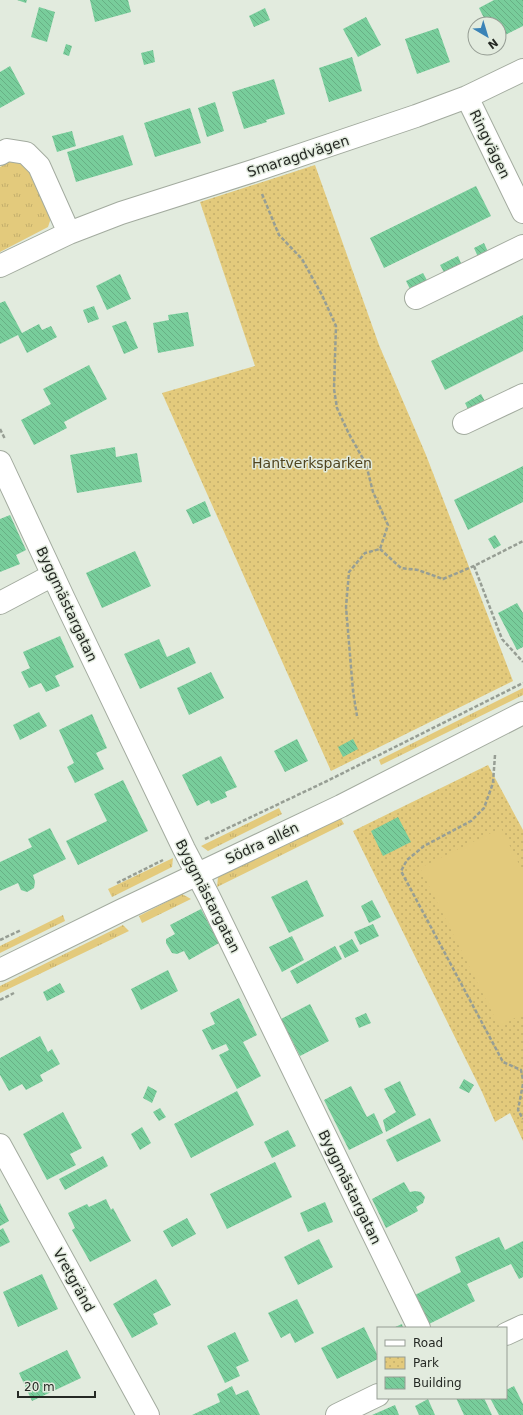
<svg xmlns="http://www.w3.org/2000/svg" width="523" height="1415" font-family="'DejaVu Sans',sans-serif">
	<style>
		.grass { fill: url(#grass-tufts) }
		.park { fill: url(#park-dots) }
		.pitch { fill: #e3ca7c }
		.building { fill: url(#building-back-hatch) }
		.lines { fill: none; stroke-linecap: round; stroke-linejoin: round }
		.minor-casing { stroke: #a3ab9f; stroke-width: 24 }
		.path { stroke: #979e94; stroke-width: 2.5; stroke-dasharray: 4 2; stroke-linecap: butt }
		.minor { stroke: #fff; stroke-width: 22 }
		.labels { text-anchor: middle; stroke-width: 3; stroke-linejoin: round; paint-order: stroke }
		.street-label { font-size: 14px; fill: #252924; stroke: #e2ebde }
		.park-label { font-size: 14px; fill: #4f4420; stroke: #e2ebde }
	</style>
	<defs>
		<pattern id="grass-tufts" width="24" height="20" patternUnits="userSpaceOnUse"><rect width="24" height="20" fill="#e3ca7c"/><path d="M3 7l-1-3M5 7V3M7 7l1-3M15 17l-1-3M17 17v-4M19 17l1-3" fill="none" stroke="#c3ae6b"/></pattern>
		<pattern id="park-dots" width="8" height="8" patternUnits="userSpaceOnUse"><rect width="8" height="8" fill="#e3ca7c"/><path d="M2 2h.1M6 6h.1" fill="none" stroke="#c3ae6b" stroke-width="1.8" stroke-linecap="round"/></pattern>
		<pattern id="building-back-hatch" width="6" height="6" patternUnits="userSpaceOnUse"><rect width="6" height="6" fill="#78cd9b"/><path d="M-1 5l2 2M0 0l6 6M5-1l2 2" fill="none" stroke="#68b085"/></pattern>
	</defs>
	<rect width="100%" height="100%" fill="#e2ebde"/>
	<path class="grass" d="M 12,160 L 23,161 L 31,169 L 51,218 L 48,227 L 0,252 L 0,167 Z
		M 523,688 L 523,695 L 381,765 L 379,760 Z
		M 279,808 L 282,814 L 208,851 L 201,846 Z
		M 340,817 L 344,824 L 217,887 L 218,877 Z
		M 173,858 L 172,867 L 112,897 L 108,889 Z
		M 182,894 L 191,899 L 142,923 L 139,916 Z
		M 63,915 L 65,921 L 0,953 L 0,946 Z
		M 123,925 L 129,931 L 0,993 L 0,986 Z"/>
	<path class="park" d="M 315,165 L 379,345 L 426,455 L 513,681 L 331,771 L 162,393 L 255,366 L 200,202 Z
		M 488,765 L 523,830 L 523,1141 L 510,1113 L 495,1122 L 482,1092 L 353,831 Z"/>
	<path class="pitch" d="M 501,828 L 523,872 L 523,1014 L 499,1026 L 420,868 Z"/>
	<path class="building" d="M 17,0 L 27,0 L 26,3 Z
		M 90,0 L 128,0 L 131,12 L 95,22 Z
		M 494,0 L 523,0 L 523,26 L 499,38 L 499,24 L 487,24 L 479,8 Z
		M 39,7 L 55,12 L 47,42 L 31,37 Z
		M 265,8 L 270,20 L 254,27 L 249,16 Z
		M 366,17 L 381,45 L 358,57 L 343,29 Z
		M 438,28 L 450,62 L 417,74 L 405,39 Z
		M 66,44 L 72,46 L 69,56 L 63,54 Z
		M 153,50 L 155,62 L 144,65 L 141,53 Z
		M 352,57 L 362,91 L 329,102 L 319,68 Z
		M 10,66 L 25,94 L 0,108 L 0,72 Z
		M 274,79 L 285,114 L 266,120 L 267,122 L 244,129 L 232,92 Z
		M 215,102 L 224,131 L 207,137 L 198,108 Z
		M 190,108 L 201,143 L 155,157 L 144,123 Z
		M 72,131 L 76,146 L 57,152 L 52,136 Z
		M 123,135 L 133,165 L 76,182 L 67,152 Z
		M 476,186 L 491,216 L 384,268 L 370,238 Z
		M 484,243 L 489,254 L 479,259 L 474,248 Z
		M 458,256 L 463,268 L 446,276 L 440,265 Z
		M 423,273 L 428,282 L 411,291 L 406,281 Z
		M 120,274 L 131,299 L 107,310 L 96,286 Z
		M 5,301 L 22,333 L 39,324 L 42,330 L 51,326 L 57,337 L 27,353 L 18,335 L 0,344 L 0,303 Z
		M 94,306 L 99,319 L 88,323 L 83,310 Z
		M 188,312 L 194,346 L 158,353 L 153,323 L 169,320 L 168,315 Z
		M 523,315 L 523,351 L 445,390 L 431,361 Z
		M 126,321 L 138,348 L 124,354 L 112,326 Z
		M 89,365 L 107,399 L 64,422 L 67,428 L 34,445 L 21,420 L 51,404 L 43,389 Z
		M 481,394 L 487,405 L 470,413 L 465,403 Z
		M 115,447 L 116,457 L 137,453 L 142,482 L 77,493 L 70,455 Z
		M 523,466 L 523,502 L 468,530 L 454,500 Z
		M 205,501 L 211,516 L 193,524 L 186,510 Z
		M 10,515 L 26,550 L 16,555 L 20,564 L 0,572 L 0,519 Z
		M 495,535 L 501,545 L 494,549 L 488,539 Z
		M 135,551 L 151,586 L 102,608 L 86,573 Z
		M 517,603 L 523,613 L 523,647 L 517,650 L 498,613 Z
		M 60,636 L 74,667 L 55,676 L 60,686 L 46,692 L 41,683 L 29,688 L 21,672 L 30,668 L 23,652 Z
		M 159,639 L 167,657 L 189,647 L 196,663 L 140,689 L 124,654 Z
		M 211,672 L 224,698 L 189,715 L 177,688 Z
		M 39,712 L 47,726 L 20,740 L 13,725 Z
		M 92,714 L 107,748 L 96,753 L 104,769 L 75,783 L 67,767 L 74,763 L 59,730 Z
		M 297,739 L 308,761 L 285,772 L 274,751 Z
		M 353,739 L 358,749 L 343,757 L 338,747 Z
		M 221,756 L 237,787 L 225,792 L 227,797 L 211,804 L 209,800 L 197,806 L 182,775 Z
		M 123,780 L 148,831 L 78,865 L 66,841 L 107,821 L 94,794 Z
		M 398,817 L 411,842 L 383,856 L 371,831 Z
		M 50,828 L 66,859 L 33,875 L 35,882 L 34,888 L 27,892 L 21,890 L 18,883 L 0,891 L 0,862 L 32,847 L 28,839 Z
		M 307,880 L 324,916 L 289,933 L 271,897 Z
		M 372,900 L 381,917 L 369,923 L 361,906 Z
		M 201,909 L 219,943 L 189,960 L 184,951 L 177,954 L 172,953 L 166,943 L 166,939 L 175,934 L 170,925 Z
		M 373,924 L 379,936 L 360,945 L 354,932 Z
		M 292,936 L 304,960 L 282,972 L 269,947 Z
		M 352,939 L 359,951 L 345,958 L 339,946 Z
		M 335,946 L 342,959 L 297,984 L 290,971 Z
		M 168,970 L 178,991 L 141,1010 L 131,989 Z
		M 60,983 L 65,992 L 47,1001 L 43,992 Z
		M 239,998 L 257,1035 L 243,1042 L 261,1076 L 237,1089 L 219,1055 L 229,1050 L 226,1044 L 212,1050 L 202,1030 L 215,1024 L 210,1013 Z
		M 310,1004 L 329,1041 L 300,1056 L 281,1019 Z
		M 366,1013 L 371,1023 L 359,1028 L 355,1018 Z
		M 40,1036 L 48,1052 L 52,1049 L 60,1064 L 40,1075 L 43,1081 L 26,1090 L 22,1084 L 9,1091 L 0,1075 L 0,1058 Z
		M 464,1079 L 474,1085 L 469,1093 L 459,1088 Z
		M 400,1081 L 416,1115 L 386,1132 L 383,1120 L 396,1112 L 384,1089 Z
		M 148,1086 L 157,1091 L 152,1103 L 143,1098 Z
		M 351,1086 L 367,1117 L 374,1113 L 383,1133 L 349,1150 L 324,1100 Z
		M 237,1091 L 254,1125 L 191,1158 L 174,1124 Z
		M 160,1108 L 166,1117 L 159,1121 L 153,1112 Z
		M 63,1112 L 82,1148 L 70,1154 L 76,1165 L 47,1180 L 23,1134 Z
		M 430,1118 L 441,1141 L 397,1162 L 386,1140 Z
		M 142,1127 L 151,1143 L 140,1150 L 131,1134 Z
		M 288,1130 L 296,1146 L 272,1158 L 264,1142 Z
		M 103,1156 L 108,1166 L 65,1190 L 59,1179 Z
		M 275,1162 L 292,1197 L 227,1229 L 210,1194 Z
		M 404,1182 L 410,1192 L 415,1191 L 421,1192 L 425,1197 L 423,1203 L 416,1207 L 418,1211 L 386,1228 L 372,1199 Z
		M 106,1199 L 111,1210 L 113,1208 L 131,1241 L 90,1262 L 72,1230 L 75,1228 L 68,1213 L 87,1204 L 89,1207 Z
		M 325,1202 L 333,1222 L 308,1232 L 300,1213 Z
		M 0,1203 L 9,1221 L 0,1226 Z
		M 187,1218 L 196,1234 L 172,1247 L 163,1231 Z
		M 3,1228 L 10,1242 L 0,1247 L 0,1230 Z
		M 499,1237 L 505,1250 L 523,1241 L 523,1277 L 519,1279 L 511,1264 L 467,1284 L 475,1301 L 427,1325 L 413,1296 L 461,1272 L 455,1257 Z
		M 319,1239 L 333,1267 L 298,1285 L 284,1257 Z
		M 42,1274 L 58,1309 L 18,1327 L 3,1292 Z
		M 156,1279 L 171,1305 L 153,1314 L 158,1324 L 132,1338 L 113,1304 Z
		M 297,1299 L 314,1333 L 295,1343 L 290,1333 L 281,1338 L 268,1313 Z
		M 402,1324 L 403,1328 L 393,1328 Z
		M 364,1327 L 378,1356 L 378,1359 L 337,1379 L 321,1348 Z
		M 235,1332 L 249,1361 L 236,1367 L 240,1376 L 225,1383 L 207,1346 Z
		M 67,1350 L 81,1378 L 32,1401 L 19,1373 Z
		M 232,1386 L 236,1395 L 248,1390 L 260,1415 L 192,1415 L 220,1402 L 217,1394 Z
		M 514,1386 L 523,1404 L 523,1415 L 499,1415 L 490,1398 L 506,1398 L 506,1390 Z
		M 456,1398 L 484,1398 L 492,1415 L 464,1415 Z
		M 428,1399 L 435,1415 L 419,1415 L 415,1406 Z
		M 395,1405 L 399,1415 L 372,1415 Z"/>
	<g class="lines">
		<defs>
			<path id="minor" d="M 467,97 L 523,212
				M 0,154 L 7,150 L 26,153 L 39,166 L 69,233
				M 0,266 L 69,233 L 121,213 L 253,171 L 416,116 L 467,97 L 523,70
				M 416,298 L 523,246
				M 464,423 L 523,395
				M 0,462 L 64,599 L 184,849 L 209,897 L 419,1328
				M 0,603 L 53,575
				M 0,970 L 120,911 L 341,806 L 523,713
				M 0,1145 L 148,1415
				M 506,1334 L 523,1326
				M 337,1415 L 378,1395"/>
		</defs>
		<use href="#minor" class="minor-casing"/>
		<path class="path" d="M 262,194 L 279,235 L 302,259 L 322,295 L 336,326 L 334,389 L 337,408 L 349,434 L 366,464 L 373,492 L 388,525 L 380,549 L 365,553 L 349,572 L 346,607 L 353,691 L 357,716
			M 0,429 L 5,439
			M 380,549 L 401,568 L 418,570 L 443,579 L 474,566 L 523,541
			M 474,566 L 502,639 L 523,662
			M 495,755 L 493,783 L 484,808 L 471,821 L 424,846 L 407,860 L 401,871 L 503,1062 L 521,1070 L 523,1080
			M 205,839 L 327,781 L 523,683
			M 117,883 L 163,860
			M 0,940 L 21,930
			M 0,1000 L 14,993
			M 523,1084 L 518,1110 L 523,1119"/>
		<use href="#minor" class="minor"/>
	</g>
	<g class="labels">
		<g class="street-label">
			<text transform="translate(490 144) rotate(64)" y="5">Ringvägen</text>
			<text transform="translate(298 156) rotate(-18)" y="5">Smaragdvägen</text>
			<text transform="translate(67 604) rotate(65)" y="5">Byggmästargatan</text>
			<text transform="translate(262 843) rotate(-25)" y="5">Södra allén</text>
			<text transform="translate(208 896) rotate(63)" y="5">Byggmästargatan</text>
			<text transform="translate(350 1187) rotate(64)" y="5">Byggmästargatan</text>
			<text transform="translate(74 1280) rotate(61)" y="5">Vretgränd</text>
		</g>
		<g class="park-label">
			<text x="312" y="468">Hantverksparken</text>
		</g>
	</g>
	<rect x="377" y="1327" width="130" height="72" fill="#e2ebde" stroke="#969d94"/>
	<rect x="385" y="1340" width="20" height="6" fill="#ffffff" stroke="#969d94"/>
	<text x="413" y="1347" font-size="12" fill="#252924">Road</text>
	<rect x="385" y="1357" width="20" height="12" fill="url(#park-dots)" stroke="#969d94"/>
	<text x="413" y="1367" font-size="12" fill="#252924">Park</text>
	<rect x="385" y="1377" width="20" height="12" fill="url(#building-back-hatch)" stroke="#969d94"/>
	<text x="413" y="1387" font-size="12" fill="#252924">Building</text>
	<g transform="translate(487 36) rotate(142)"><circle r="19" fill="#e2ebde" stroke="#969d94"/>
	<path d="M0-3L7 15L0 10L-7 15Z" fill="#3a83b7"/>
	<text y="-6" font-size="11" font-weight="bold" text-anchor="middle" fill="#252924">N</text>
	</g>
	<path d="M18 1391v6h77v-6" fill="none" stroke="#252924" stroke-width="2"/>
	<text x="24" y="1391" font-size="12" fill="#252924" stroke="#e2ebde" stroke-width="3" paint-order="stroke">20 m</text>
</svg>
